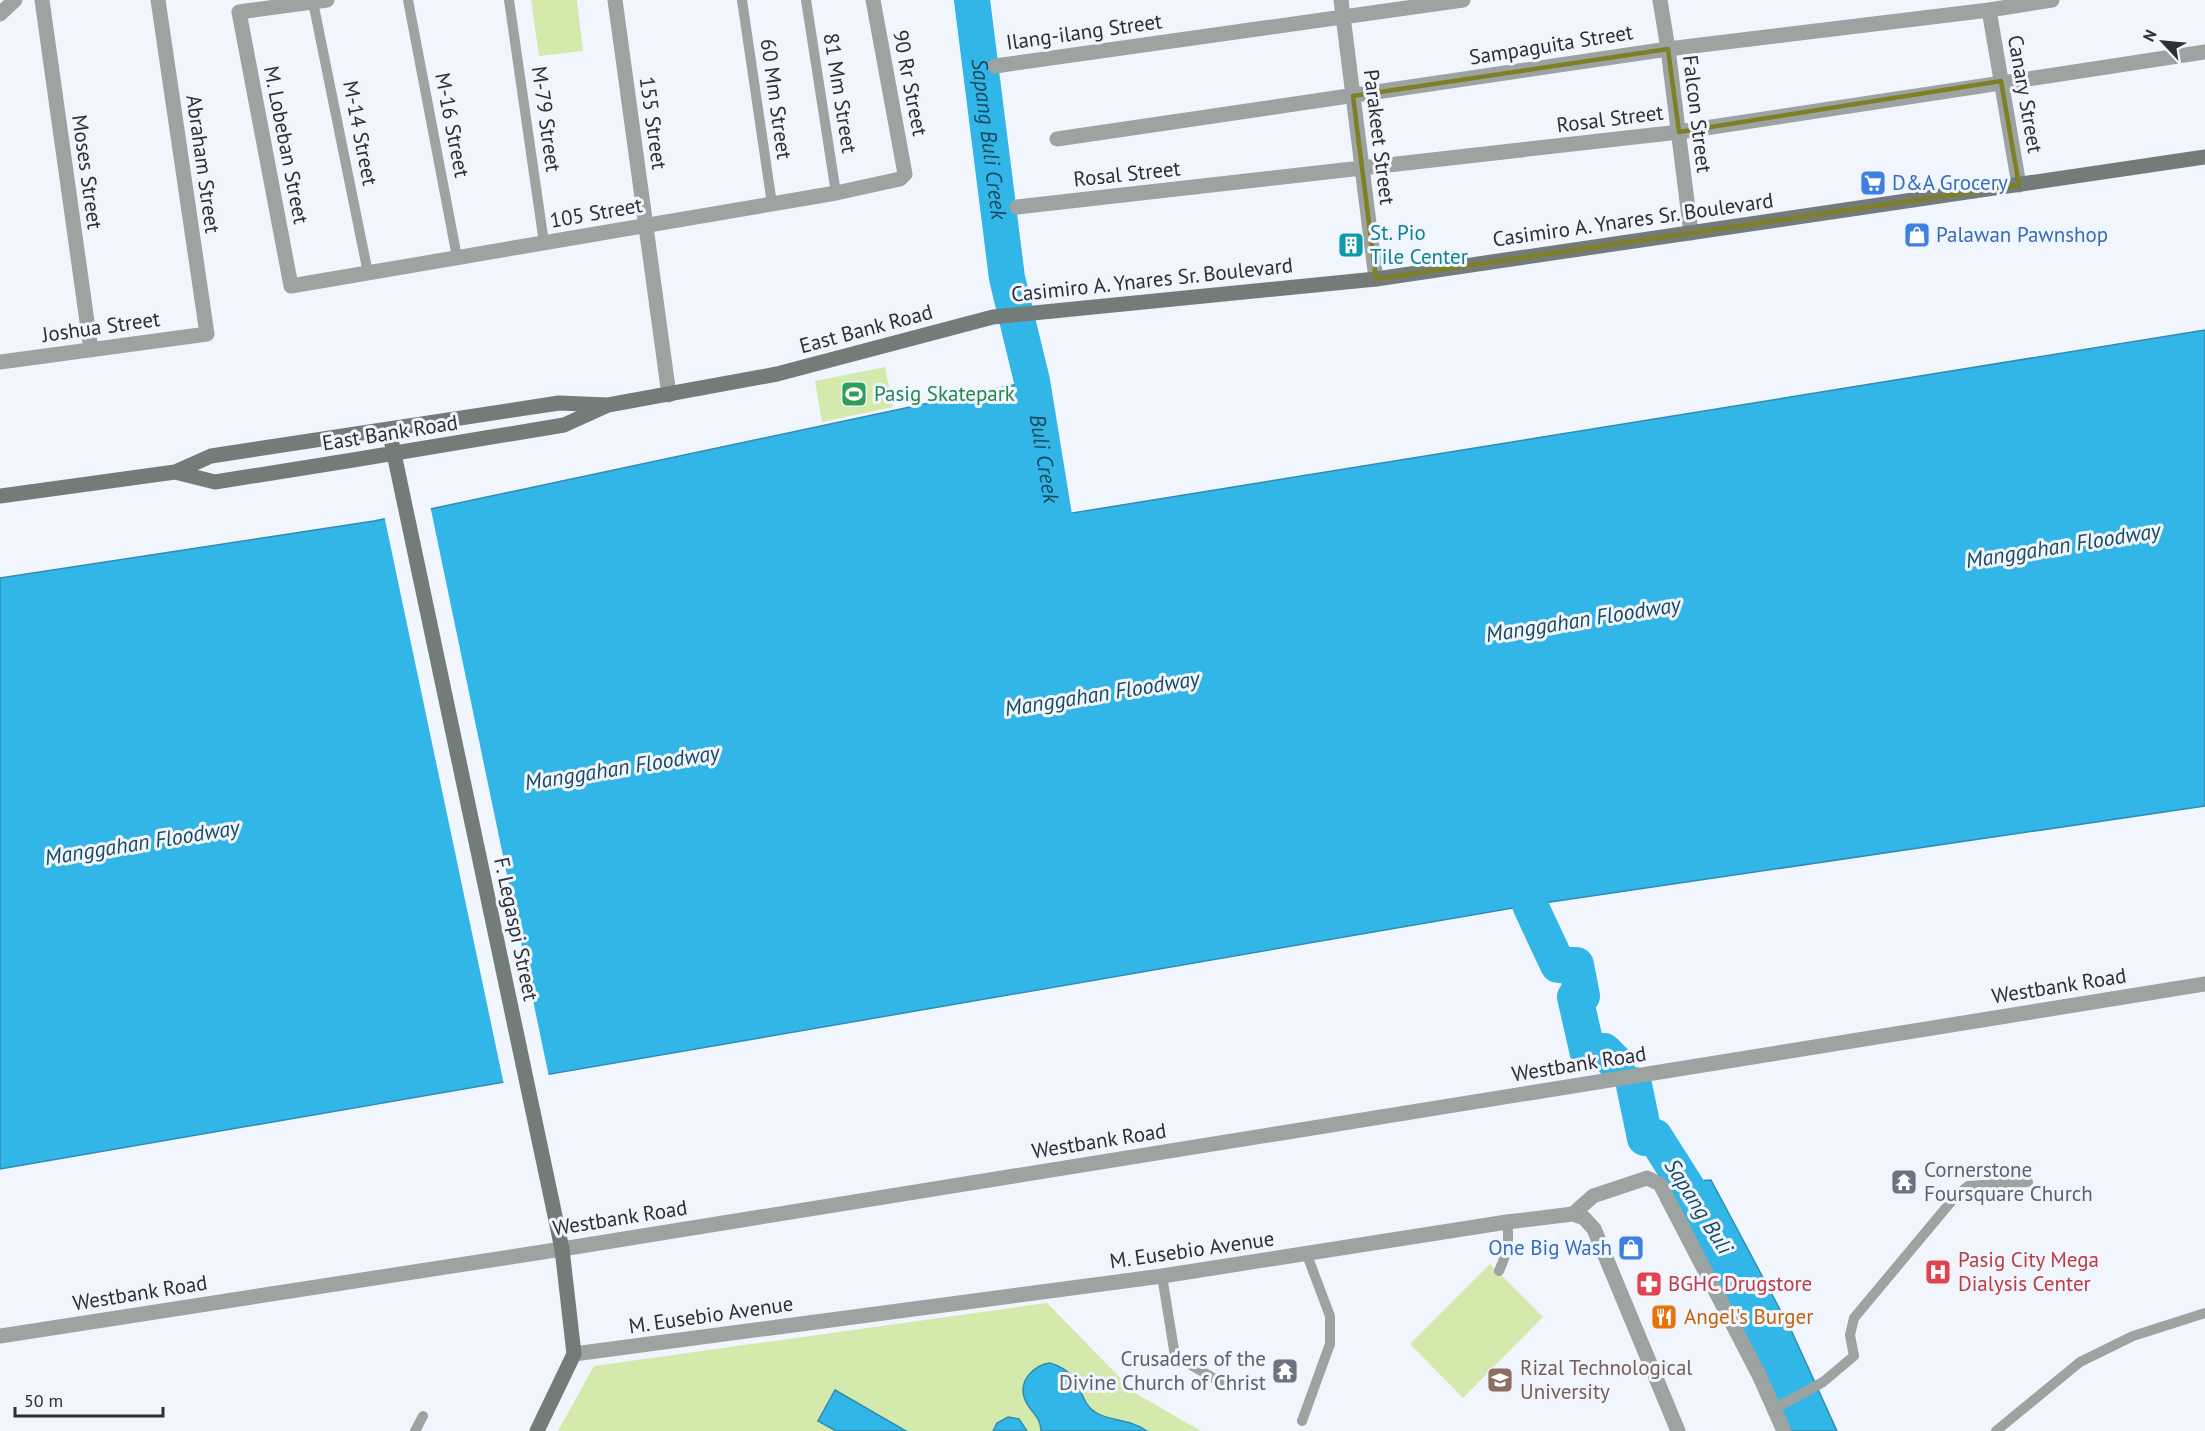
<svg xmlns="http://www.w3.org/2000/svg" width="2205" height="1431" font-family="'PT Sans',sans-serif">
	<style>
		.green { fill: #d3eaac }
		.water { fill: #32b5e7; stroke: #308db1; stroke-width: 1.5 }
		.pier { fill: #f0f5fe }
		.lines { fill: none; stroke-linecap: round; stroke-linejoin: round }
		.river { stroke: #32b5e7; stroke-width: 36 }
		.service { stroke: #9da3a1; stroke-width: 10 }
		.minor { stroke: #9da3a1; stroke-width: 15 }
		.tertiary { stroke: #9da3a1; stroke-width: 15 }
		.secondary { stroke: #747c79; stroke-width: 15 }
		.marked { fill: none; stroke: #7f7f28; stroke-width: 4.5; stroke-linejoin: round }
		.labels { text-anchor: middle; stroke-width: 6; stroke-linejoin: round; paint-order: stroke }
		.street-label { font-size: 21px; fill: #2d2f33; stroke: #f0f5fe }
		.shop-label { font-size: 21px; fill: #366cbe; stroke: #f0f5fe; text-anchor: start }
		.culture-label { font-size: 21px; fill: #0d838f; stroke: #f0f5fe; text-anchor: start }
		.leisure-label { font-size: 21px; fill: #27864d; stroke: #f0f5fe; text-anchor: start }
		.worship-label { font-size: 21px; fill: #5b616d; stroke: #f0f5fe; text-anchor: start }
		.health-label { font-size: 21px; fill: #be3a42; stroke: #f0f5fe; text-anchor: start }
		.food-label { font-size: 21px; fill: #c56008; stroke: #f0f5fe; text-anchor: start }
		.education-label { font-size: 21px; fill: #785e54; stroke: #f0f5fe; text-anchor: start }
		.water-label { font-size: 22px; font-style: italic; fill: #184b60; stroke: #f0f5fe }
	</style>
	<rect width="100%" height="100%" fill="#f0f5fe"/>
	<path class="green" d="M 531,0 L 577,0 L 583,51 L 539,56 Z
		M 885,367 L 893,407 L 822,422 L 815,381 Z
		M 1490,1264 L 1543,1317 L 1463,1398 L 1410,1344 Z
		M 1047,1303 L 1135,1393 L 1201,1431 L 558,1431 L 594,1366 Z"/>
	<path class="water" d="M 2205,330 L 2205,806 L 1530,905 L 0,1169 L 0,578 L 374,521 L 1032,381 L 1054,516 Z
		M 1711,1180 L 1792,1332 L 1837,1431 L 1790,1431 L 1667,1183 Z
		M 1050,1363 C 1086,1374 1076,1400 1095,1412 C 1110,1422 1129,1418 1147,1431 L 1041,1431 C 1041,1415 1028,1411 1024,1397 C 1019,1379 1035,1365 1050,1363 Z
		M 835,1390 L 906,1431 L 836,1431 L 818,1421 Z
		M 1008,1417 L 1019,1419 L 1027,1431 L 993,1431 L 997,1423 Z"/>
	<path class="pier" d="M 430,505 L 549,1077 L 504,1085 L 384,515 Z"/>
	<g class="lines">
		<g class="river">
			<path id="s1" d="M 972,0 L 1007,278 L 1032,381 L 1054,516 L 1042,561"/>
			<path d="M 1530,905 L 1558,965 L 1576,965 L 1582,996 L 1575,997 L 1588,1054 L 1604,1051 L 1617,1064"/>
			<path d="M 1634,1085 L 1645,1138 L 1655,1137 L 1710,1224"/>
		</g>
		<path class="service" d="M 408,0 L 457,257
			M 509,0 L 544,243
			M 742,0 L 772,204
			M 806,0 L 836,193
			M 313,2 L 368,273
			M 1499,1271 C 1507,1253 1510,1242 1507,1222
			M 1162,1276 L 1175,1356 L 1224,1384
			M 1774,1409 L 1823,1382 L 1854,1356 L 1850,1335 L 1854,1318 L 1955,1197 L 1968,1186 L 2028,1182
			M 1302,1421 L 1330,1344 L 1330,1316 L 1307,1255
			M 415,1431 L 423,1416
			M 1996,1431 L 2080,1362 L 2133,1336 L 2205,1313"/>
		<path class="minor" d="M 42,0 L 91,350
			M 327,0 L 239,12 L 291,286 L 836,193 L 900,179 L 905,174 L 873,0
			M 615,0 L 669,395
			M 1341,0 L 1376,279
			M 0,14 L 15,0
			M 995,66 L 1463,0
			M 1057,139 L 1668,49 L 1660,0
			M 1017,207 L 1679,132 L 2205,52
			M 0,362 L 207,334 L 158,0
			M 1573,1214 L 1593,1196 L 1647,1178 L 1660,1184 L 1759,1375 L 1784,1431"/>
		<path class="tertiary" d="M 1989,10 L 2019,185
			M 1691,233 L 1668,49 L 1989,10 L 2052,0
			M 0,1336 L 562,1249 L 2205,984
			M 574,1354 L 1162,1276 L 1507,1222 L 1573,1214 L 1584,1218 L 1594,1229 L 1678,1431"/>
		<path class="secondary" d="M 389,430 L 562,1249 L 574,1354 L 537,1431
			M 175,472 L 215,482 L 353,460 L 564,425 L 606,406
			M 0,496 L 175,472 L 211,456 L 559,403 L 608,405 L 777,374 L 993,317 L 1376,279 L 2205,157"/>
	</g>
	<path class="marked" d="M 1668,49 L 1679,132 L 2001,81 L 2019,185 L 1376,279 L 1353,96 Z"/>
	<defs>
		<symbol id="supermarket-square" viewBox="-11 -11 22 22"><rect x="-9" y="-9" width="18" height="18" rx="4" fill="#3f7fe0" stroke="#f0f5fe"/><path d="M-6-5.5h2.5l.6 2H6L4.5 2H-2.5L-4.4-4H-6ZM-1.5 3.2a1.3 1.3 0 1 0 .1 0ZM3 3.2a1.3 1.3 0 1 0 .1 0Z" fill="#fff"/></symbol>
		<symbol id="shop-square" viewBox="-11 -11 22 22"><rect x="-9" y="-9" width="18" height="18" rx="4" fill="#3f7fe0" stroke="#f0f5fe"/><path d="M-5-2.5h2.3a2.7 3.5 0 0 1 5.4 0H5L5.5 6h-11ZM-1.5-2.5h3a1.5 2.3 0 0 0-3 0Z" fill="#fff"/></symbol>
		<symbol id="building-square" viewBox="-11 -11 22 22"><rect x="-9" y="-9" width="18" height="18" rx="4" fill="#0f9aa8" stroke="#f0f5fe"/><path d="M-4-6H4V6H1V3H-1V6H-4ZM-2.5-4.3h1.7v1.8h-1.7ZM.8-4.3h1.7v1.8H.8ZM-2.5-1h1.7V.8h-1.7ZM.8-1h1.7V.8H.8Z" fill="#fff"/></symbol>
		<symbol id="stadium-square" viewBox="-11 -11 22 22"><rect x="-9" y="-9" width="18" height="18" rx="4" fill="#2e9e5b" stroke="#f0f5fe"/><path d="M0-5a6.5 5 0 1 0 0 10a6.5 5 0 1 0 0-10ZM-3.5-1.8h7v3.6h-7Z" fill="#fff"/></symbol>
		<symbol id="temple-square" viewBox="-11 -11 22 22"><rect x="-9" y="-9" width="18" height="18" rx="4" fill="#6b7280" stroke="#f0f5fe"/><path d="M0-6L5-2H3V0L6.5 2.5H4V6H1.5V3h-3V6H-4V2.5H-6.5L-3 0V-2H-5Z" fill="#fff"/></symbol>
		<symbol id="hospital-square" viewBox="-11 -11 22 22"><rect x="-9" y="-9" width="18" height="18" rx="4" fill="#e0444e" stroke="#f0f5fe"/><path d="M-5-5h3v3.5h4V-5h3V5h-3V1.5h-4V5h-3Z" fill="#fff"/></symbol>
		<symbol id="pharmacy-square" viewBox="-11 -11 22 22"><rect x="-9" y="-9" width="18" height="18" rx="4" fill="#e0444e" stroke="#f0f5fe"/><path d="M-2-6h4v4h4v4h-4v4h-4v-4h-4v-4h4Z" fill="#fff"/></symbol>
		<symbol id="restaurant-square" viewBox="-11 -11 22 22"><rect x="-9" y="-9" width="18" height="18" rx="4" fill="#e8710a" stroke="#f0f5fe"/><path d="M-5-6h1v4h1v-4h1v4h1v-4h1v5L-1.5 .5V6h-2V.5L-5-1ZM5-6V6H3V1.5H1.5Q1.5-4 5-6Z" fill="#fff"/></symbol>
		<symbol id="university-square" viewBox="-11 -11 22 22"><rect x="-9" y="-9" width="18" height="18" rx="4" fill="#8d6e63" stroke="#f0f5fe"/><path d="M0-5L7-2L0 1L-7-2ZM-4 1L0 2.5L4 1V4Q0 6-4 4Z" fill="#fff"/></symbol>
	</defs>
	<g fill-rule="evenodd">
		<use href="#supermarket-square" x="1858" y="168" width="30" height="30"/>
		<use href="#shop-square" x="1902" y="220" width="30" height="30"/>
		<use href="#building-square" x="1336" y="230" width="30" height="30"/>
		<use href="#stadium-square" x="839" y="379" width="30" height="30"/>
		<use href="#temple-square" x="1889" y="1167" width="30" height="30"/>
		<use href="#shop-square" x="1616" y="1233" width="30" height="30"/>
		<use href="#hospital-square" x="1923" y="1257" width="30" height="30"/>
		<use href="#pharmacy-square" x="1634" y="1269" width="30" height="30"/>
		<use href="#restaurant-square" x="1649" y="1302" width="30" height="30"/>
		<use href="#temple-square" x="1270" y="1356" width="30" height="30"/>
		<use href="#university-square" x="1485" y="1365" width="30" height="30"/>
	</g>
	<g class="labels">
		<g class="street-label">
			<text transform="translate(1084 32) rotate(-8)" y="7">Ilang-ilang Street</text>
			<text transform="translate(1551 45) rotate(-9)" y="7">Sampaguita Street</text>
			<text transform="translate(910 83) rotate(79)" y="7">90 Rr Street</text>
			<text transform="translate(840 93) rotate(81)" y="7">81 Mm Street</text>
			<text transform="translate(2025 94) rotate(80)" y="7">Canary Street</text>
			<text transform="translate(776 99) rotate(82)" y="7">60 Mm Street</text>
			<text transform="translate(1697 114) rotate(83)" y="7">Falcon Street</text>
			<text transform="translate(546 119) rotate(82)" y="7">M-79 Street</text>
			<text transform="translate(1610 119) rotate(-7)" y="7">Rosal Street</text>
			<text transform="translate(653 123) rotate(82)" y="7">155 Street</text>
			<text transform="translate(452 125) rotate(79)" y="7">M-16 Street</text>
			<text transform="translate(360 133) rotate(79)" y="7">M-14 Street</text>
			<text transform="translate(1379 137) rotate(83)" y="7">Parakeet Street</text>
			<text transform="translate(286 145) rotate(79)" y="7">M. Lobeban Street</text>
			<text transform="translate(203 164) rotate(82)" y="7">Abraham Street</text>
			<text transform="translate(87 172) rotate(82)" y="7">Moses Street</text>
			<text transform="translate(1127 174) rotate(-6)" y="7">Rosal Street</text>
			<text transform="translate(596 213) rotate(-10)" y="7">105 Street</text>
			<text transform="translate(1633 220) rotate(-8)" y="7">Casimiro A. Ynares Sr. Boulevard</text>
			<text transform="translate(1152 280) rotate(-6)" y="7">Casimiro A. Ynares Sr. Boulevard</text>
			<text transform="translate(101 327) rotate(-8)" y="7">Joshua Street</text>
			<text transform="translate(866 329) rotate(-15)" y="7">East Bank Road</text>
			<text transform="translate(390 433) rotate(-9)" y="7">East Bank Road</text>
			<text transform="translate(516 929) rotate(78)" y="7">F. Legaspi Street</text>
			<text transform="translate(2059 986) rotate(-9)" y="7">Westbank Road</text>
			<text transform="translate(1579 1064) rotate(-9)" y="7">Westbank Road</text>
			<text transform="translate(1099 1141) rotate(-9)" y="7">Westbank Road</text>
			<text transform="translate(620 1218) rotate(-9)" y="7">Westbank Road</text>
			<text transform="translate(1192 1250) rotate(-8)" y="7">M. Eusebio Avenue</text>
			<text transform="translate(140 1293) rotate(-9)" y="7">Westbank Road</text>
			<text transform="translate(711 1315) rotate(-8)" y="7">M. Eusebio Avenue</text>
		</g>
		<g class="shop-label">
			<text x="1892" y="190">D&amp;A Grocery</text>
			<text x="1936" y="242">Palawan Pawnshop</text>
			<text x="1612" y="1255" text-anchor="end">One Big Wash</text>
		</g>
		<g class="culture-label">
			<text x="1370" y="240">St. Pio<tspan x="1370" dy="24">Tile Center</tspan></text>
		</g>
		<g class="leisure-label">
			<text x="874" y="401">Pasig Skatepark</text>
		</g>
		<g class="worship-label">
			<text x="1924" y="1177">Cornerstone<tspan x="1924" dy="24">Foursquare Church</tspan></text>
			<text x="1266" y="1366" text-anchor="end">Crusaders of the<tspan x="1266" dy="24">Divine Church of Christ</tspan></text>
		</g>
		<g class="health-label">
			<text x="1958" y="1267">Pasig City Mega<tspan x="1958" dy="24">Dialysis Center</tspan></text>
			<text x="1668" y="1291">BGHC Drugstore</text>
		</g>
		<g class="food-label">
			<text x="1684" y="1324">Angel's Burger</text>
		</g>
		<g class="education-label">
			<text x="1520" y="1375">Rizal Technological<tspan x="1520" dy="24">University</tspan></text>
		</g>
		<g class="water-label">
			<text dy="8" stroke="none"><textPath href="#s1" startOffset="140">Sapang Buli Creek</textPath></text>
			<text dy="8" stroke="none"><textPath href="#s1" startOffset="465">Buli Creek</textPath></text>
			<text transform="translate(2063 545) rotate(-9)" y="8">Manggahan Floodway</text>
			<text transform="translate(1583 619) rotate(-9)" y="8">Manggahan Floodway</text>
			<text transform="translate(1102 693) rotate(-9)" y="8">Manggahan Floodway</text>
			<text transform="translate(622 767) rotate(-9)" y="8">Manggahan Floodway</text>
			<text transform="translate(142 842) rotate(-9)" y="8">Manggahan Floodway</text>
			<text transform="translate(1699 1206) rotate(58)" y="8">Sapang Buli</text>
		</g>
	</g>
	<g transform="translate(2163 42) rotate(296)" stroke="#f0f5fe" stroke-width="4.5" paint-order="stroke">
	<path d="M0-4.5L10 22L0 15L-10 22Z" fill="#2d2f33"/>
	<text y="-9" font-size="16" font-weight="bold" text-anchor="middle" fill="#2d2f33">N</text>
	</g>
	<path d="M15 1407v9h148v-9" fill="none" stroke="#2d2f33" stroke-width="3"/>
	<text x="24" y="1407" font-size="18" fill="#2d2f33" stroke="#f0f5fe" stroke-width="4.5" paint-order="stroke">50 m</text>
</svg>
